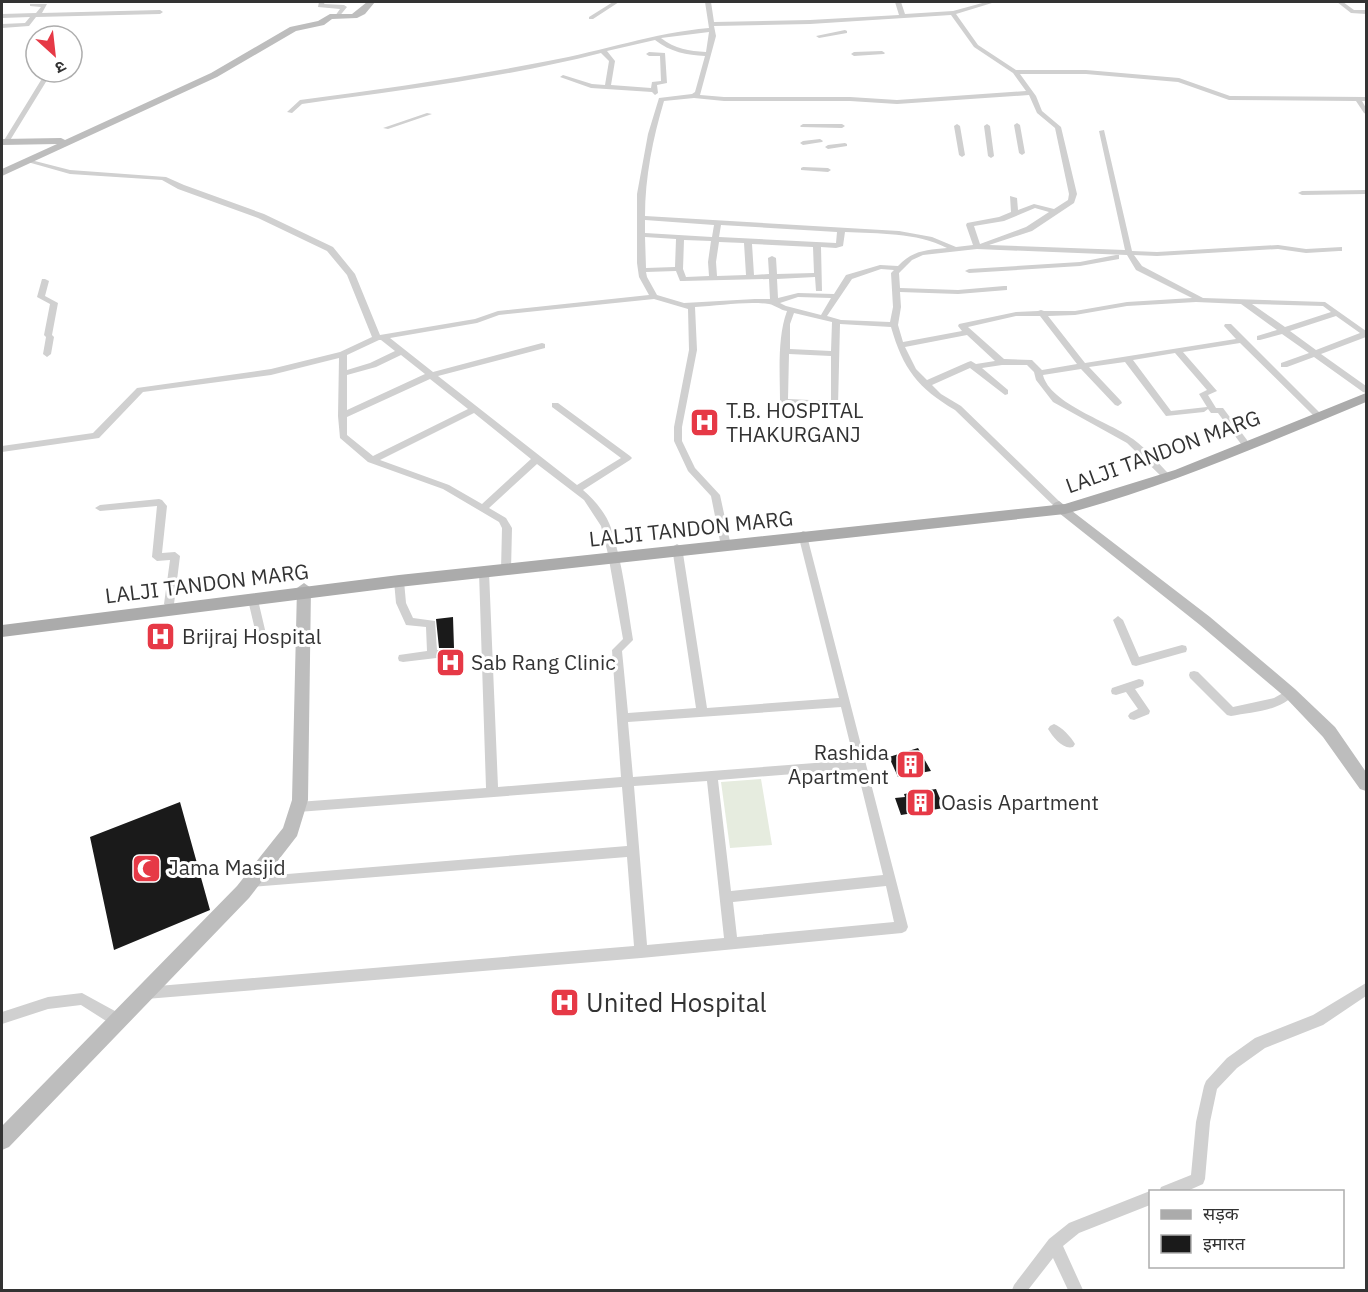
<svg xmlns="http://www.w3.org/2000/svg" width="1368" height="1292" font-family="'IBM Plex Sans','Noto Sans Devanagari',sans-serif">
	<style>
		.green { fill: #e6ecdf }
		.building { fill: #1a1a1a }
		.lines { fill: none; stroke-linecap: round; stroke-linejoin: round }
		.street { fill: #d0d0d0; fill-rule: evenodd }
		.secondary { fill: #bdbdbd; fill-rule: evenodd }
		.primary { fill: #ababab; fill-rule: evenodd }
		.labels { text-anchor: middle; stroke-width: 6; stroke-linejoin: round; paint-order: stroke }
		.poi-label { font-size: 21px; fill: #333; stroke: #fff; text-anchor: start }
		.street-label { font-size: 21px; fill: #333; stroke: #fff }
		.near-poi-label { font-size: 26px; fill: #333; stroke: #fff; text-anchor: start }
	</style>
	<rect width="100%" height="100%" fill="#fff"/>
	<path class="green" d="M 761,779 L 772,845 L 730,848 L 721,782 Z"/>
	<path class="building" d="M 453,617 L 454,648 L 439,648 L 436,619 Z
		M 918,748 L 931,771 L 898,777 L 889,757 Z
		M 936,789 L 944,808 L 901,815 L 895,798 L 905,797 L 904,794 Z
		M 180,802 L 210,910 L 114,950 L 90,837 Z"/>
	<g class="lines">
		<path class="street" d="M 319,2 L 325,2 L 324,4 L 344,5 L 347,7 L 338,18 L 335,16 L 340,9 L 318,7 Z
			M 613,2 L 619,2 L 593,19 L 589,19 L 589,17 Z
			M 705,2 L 711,2 L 714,22 L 810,20 L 899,15 L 895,2 L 901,2 L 905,14 L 953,11 L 986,2 L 993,2 L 992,3 L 956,14 L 978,45 L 1016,70 L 1086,70 L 1179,78 L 1230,96 L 1366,97 L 1366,101 L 1362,101 L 1366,108 L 1366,114 L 1364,113 L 1356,101 L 1229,100 L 1178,82 L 1086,74 L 1020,74 L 1036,96 L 1042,111 L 1061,127 L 1077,194 L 1074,203 L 1032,231 L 989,245 L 1125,250 L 1099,131 L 1104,130 L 1132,251 L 1157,252 L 1278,245 L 1306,249 L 1342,247 L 1342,251 L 1339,251 L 1306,253 L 1278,249 L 1157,256 L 1134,255 L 1142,266 L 1203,298 L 1325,302 L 1366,331 L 1366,337 L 1321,354 L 1366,386 L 1366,393 L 1363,392 L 1314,357 L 1287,367 L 1281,367 L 1281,363 L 1309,353 L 1282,334 L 1260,340 L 1257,340 L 1257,336 L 1277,330 L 1241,304 L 1196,302 L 1127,306 L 1075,315 L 1048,316 L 1085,363 L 1236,339 L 1224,326 L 1225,324 L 1231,324 L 1320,413 L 1319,415 L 1313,415 L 1240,343 L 1183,352 L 1217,391 L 1208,395 L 1216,408 L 1223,408 L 1247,440 L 1248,442 L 1244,445 L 1241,444 L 1218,413 L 1211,413 L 1208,409 L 1204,412 L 1166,416 L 1125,362 L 1089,367 L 1121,401 L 1122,403 L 1118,406 L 1115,405 L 1081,369 L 1043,375 C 1050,404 1110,422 1133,439 C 1147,449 1158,463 1170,475 L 1172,477 L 1167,480 L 1164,479 L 1127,443 L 1053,402 L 1036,380 L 1034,372 L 1027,365 L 1002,365 L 982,368 L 1008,390 L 1008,394 L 1005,395 L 970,368 L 932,385 L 941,394 L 961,406 L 1062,504 L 1064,506 L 1062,508 L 1056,508 L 955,410 C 918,388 903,369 891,327 L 840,324 L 838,406 L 784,405 L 780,402 C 780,374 777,338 787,311 C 780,310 775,305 769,304 C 745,301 719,306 695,307 L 697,350 L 682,427 L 682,441 L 695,468 L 720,495 L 731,546 L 726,549 L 721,546 L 711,496 L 688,471 L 674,441 L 674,427 L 689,350 L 688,309 L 654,299 L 499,315 L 477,323 L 390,338 L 433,372 L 542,343 L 545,344 L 545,348 L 438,376 L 577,485 L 621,458 L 552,407 L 552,403 L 558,403 L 630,456 L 632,458 L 630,460 L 583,490 C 594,499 607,515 611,528 C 623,564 627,603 633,640 L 622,651 L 628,713 L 696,708 L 672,547 L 677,544 L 682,547 L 707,708 L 839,698 L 798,534 L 803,531 L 806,532 L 908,927 L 906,931 L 902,933 L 641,958 L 146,999 L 141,997 L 139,993 L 141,989 L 146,987 L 634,946 L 627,857 L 251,887 L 247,886 L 245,882 L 247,878 L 251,877 L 627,846 L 622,787 L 298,812 L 294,811 L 292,807 L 294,803 L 298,802 L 486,788 L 479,572 L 480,569 L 488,569 L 489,572 L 498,787 L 621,777 L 612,650 L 623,639 L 608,554 L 601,526 L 584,500 L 537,464 L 489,508 L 506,518 L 512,528 L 511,570 L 510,573 L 502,573 L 501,570 L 502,528 L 499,522 L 443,489 L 368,462 L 340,438 L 338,416 L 339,358 L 271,375 L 143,392 L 99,438 L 2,452 L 2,446 L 93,433 L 137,388 L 271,369 L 340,352 L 372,337 L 347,275 L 327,251 L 258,218 L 178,189 L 162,180 L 70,174 L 24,161 L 27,159 L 70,170 L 166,177 L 184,185 L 264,214 L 333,247 L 355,274 L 380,335 L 475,319 L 498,311 L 649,295 L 639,277 L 637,263 L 637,194 L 648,134 L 659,98 L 692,94 L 695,92 L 705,56 C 687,55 670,52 655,40 L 607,51 L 615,61 L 611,85 L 651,88 L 652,82 L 661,81 L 660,56 L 649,56 L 646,54 L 649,52 L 665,53 L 667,83 L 657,85 L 658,93 L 655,95 L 652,92 L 591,88 L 560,77 L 563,75 L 592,84 L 605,85 L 609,61 L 601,53 C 503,78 402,90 302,104 L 292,113 L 287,112 L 300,100 C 383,89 466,77 548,61 C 603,51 653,33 709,28 ZM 951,15 L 974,47 L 1013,73 L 1026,91 L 897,100 L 850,97 L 724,97 L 700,95 L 716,36 L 714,26 L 810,24 ZM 709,32 L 706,52 C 689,51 675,49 661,38 ZM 1029,95 L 1037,113 L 1055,128 L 1069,194 L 1068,200 L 1054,209 L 1034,204 L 1018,210 L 1017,198 L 1010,196 L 1011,212 L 999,217 L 967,223 L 966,225 L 973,245 L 956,247 L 932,237 L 899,231 L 645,216 C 645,177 653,138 664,101 L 694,98 L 724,101 L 850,101 L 897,104 ZM 1035,208 L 1049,212 L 1026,227 L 980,244 L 974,226 L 1004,221 ZM 645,220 L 714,225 L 712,237 L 645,233 ZM 721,225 L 837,232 L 836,243 L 719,237 ZM 845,232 C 878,234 916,232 947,248 C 927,250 913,250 898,266 L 880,265 L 846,275 L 834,294 L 798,293 L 778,298 L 777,279 L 815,277 L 816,291 L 822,291 L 821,247 L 836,248 L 843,246 ZM 645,237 L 676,239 L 675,267 L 646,268 ZM 684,240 L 711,241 L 708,262 L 709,276 L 686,277 L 683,269 ZM 719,242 L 744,243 L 746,275 L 717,276 L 716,262 ZM 752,244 L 813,247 L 814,273 L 777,274 L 776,258 L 772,256 L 768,258 L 769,274 L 754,275 ZM 977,249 L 1127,255 L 1136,270 L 1192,298 L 1127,302 L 1075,311 L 1044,311 L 1041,310 L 1038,311 L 1016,312 L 959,324 L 958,326 L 962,331 L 903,342 L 898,325 L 901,307 L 900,292 L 958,294 L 1007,290 L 1007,286 L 1004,286 L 958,290 L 900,288 L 899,273 L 912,260 L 923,255 ZM 881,269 L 894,270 L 891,273 L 893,307 L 890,322 L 841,320 L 827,316 L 852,279 ZM 676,271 L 680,281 L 683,281 L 769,279 L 770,299 L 755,299 L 684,303 L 657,295 L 647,277 L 646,272 ZM 798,297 L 831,298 L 821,315 L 786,306 L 780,303 ZM 1252,304 L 1323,306 L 1331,312 L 1285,327 ZM 794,313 L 832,322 L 831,351 L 790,349 L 790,324 ZM 1016,316 L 1040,316 L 1077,364 L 1042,370 L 1032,360 L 1004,359 L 968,327 ZM 1336,316 L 1360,333 L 1316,350 L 1290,331 ZM 967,335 L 995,361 L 976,364 L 971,361 L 968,362 L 927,380 L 916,369 L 905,347 ZM 379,340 L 381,340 L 395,351 L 370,363 L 347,370 L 347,355 ZM 1175,353 L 1207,390 L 1199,394 L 1207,407 L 1171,411 L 1133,360 ZM 789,354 L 831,356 L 831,401 L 788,399 ZM 401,355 L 425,374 L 347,410 L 347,375 L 376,367 ZM 430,379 L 468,409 L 373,456 L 347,435 L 347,417 ZM 474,413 L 531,459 L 482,504 L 449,485 L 380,460 ZM 841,707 L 854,760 L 633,777 L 628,722 ZM 857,769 L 883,875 L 731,891 L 718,780 ZM 707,781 L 724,938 L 647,945 L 634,786 ZM 886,886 L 894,922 L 737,937 L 733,902 Z
			M 1337,2 L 1343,2 L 1354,10 L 1366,10 L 1366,14 L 1351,13 Z
			M 30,4 L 47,4 L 42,13 L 160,10 L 163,12 L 160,14 L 36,17 L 29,26 L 2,28 L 2,24 L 25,23 L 30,17 L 2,18 L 2,14 L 36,13 L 41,7 L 30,6 Z
			M 845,30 L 847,31 L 847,33 L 819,38 L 816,36 Z
			M 882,51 L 885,53 L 884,54 L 854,56 L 851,54 L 854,52 Z
			M 46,72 L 52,72 L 9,142 L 4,143 L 3,142 Z
			M 427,113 L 432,114 L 388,129 L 383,128 Z
			M 1017,123 L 1020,125 L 1025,153 L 1022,155 L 1019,153 L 1014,125 Z
			M 803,124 L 842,124 L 845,126 L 842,128 L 801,127 L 800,126 Z
			M 957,124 L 960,126 L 965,155 L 962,157 L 959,155 L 954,126 Z
			M 987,124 L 990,126 L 994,156 L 991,158 L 988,156 L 984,126 Z
			M 820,139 L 823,141 L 822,142 L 803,145 L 800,143 L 803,141 Z
			M 845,143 L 847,144 L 847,146 L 828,149 L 825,147 L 828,145 Z
			M 803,167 L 828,168 L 831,170 L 828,172 L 801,170 L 801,168 Z
			M 1366,190 L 1366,194 L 1302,195 L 1298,193 L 1302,191 Z
			M 1116,255 L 1119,255 L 1119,259 L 1080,266 L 969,273 L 965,271 L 969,269 L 1080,262 Z
			M 42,279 L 45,279 L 49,281 L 45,296 L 58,303 L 52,335 L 54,337 L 51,354 L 47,357 L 43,354 L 46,337 L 44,335 L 50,304 L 37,297 Z
			M 159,499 L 162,500 L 167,506 L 162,553 L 175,552 L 180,556 L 174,604 L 169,608 L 164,604 L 170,560 L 157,561 L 152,557 L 157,506 L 100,511 L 95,508 L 100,505 Z
			M 399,577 L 404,581 L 406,603 L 413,618 L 435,621 L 437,650 L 453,650 L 454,653 L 453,656 L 403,662 L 399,661 L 398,658 L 399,655 L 427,651 L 426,627 L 406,625 L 396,603 L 394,581 Z
			M 253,596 L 258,600 L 266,634 L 261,638 L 256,634 L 248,600 Z
			M 1118,616 L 1123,620 L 1139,657 L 1182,645 L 1186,646 L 1187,649 L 1186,652 L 1182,653 L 1136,666 L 1132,665 L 1113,620 Z
			M 1194,671 L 1198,672 L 1233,707 L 1274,698 L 1290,689 L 1294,690 L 1295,693 C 1282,711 1252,712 1231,716 L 1227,715 L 1190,678 L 1189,675 L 1190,672 Z
			M 1139,679 L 1143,680 L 1144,683 L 1143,686 L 1135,689 L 1150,711 L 1149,714 L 1134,720 L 1130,719 L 1128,716 L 1130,713 L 1138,709 L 1126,692 L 1116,695 L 1112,694 L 1111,691 L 1112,688 Z
			M 1054,724 C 1062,727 1071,737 1075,744 L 1073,747 C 1063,750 1053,737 1048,729 L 1050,726 Z
			M 1366,983 L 1366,996 L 1323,1025 L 1265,1048 L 1237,1068 L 1217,1089 L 1210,1122 L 1205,1179 L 1203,1184 L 1185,1192 L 1159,1192 L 1161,1187 L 1191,1175 L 1196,1122 L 1204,1086 L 1206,1081 L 1227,1058 L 1255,1038 L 1313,1015 Z
			M 82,993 L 124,1016 L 126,1021 L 124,1026 L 119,1027 L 114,1026 L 81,1005 L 48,1009 L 2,1024 L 2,1012 L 48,997 Z
			M 1150,1191 L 1152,1192 L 1150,1192 L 1150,1205 L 1079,1233 L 1063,1246 L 1083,1290 L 1068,1290 L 1053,1258 L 1028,1290 L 1012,1290 L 1014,1285 L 1049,1239 L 1069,1223 Z"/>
		<path class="secondary" d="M 367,2 L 375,2 L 365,14 L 357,18 L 332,19 L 324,25 L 296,31 L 217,77 L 2,176 L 2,169 L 57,144 L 2,145 L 2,139 L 61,138 L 65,140 L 211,73 L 290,27 L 318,21 L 330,14 L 352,14 Z
			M 1059,501 L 1210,617 L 1295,689 L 1335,727 L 1366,772 L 1366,791 L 1360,789 L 1323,737 L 1285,697 L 1200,625 L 1054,509 L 1052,506 L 1054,503 Z
			M 304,583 L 311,588 L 308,800 L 297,836 L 249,898 L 9,1147 L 2,1150 L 2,1126 L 237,886 L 283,828 L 292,800 L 297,588 Z"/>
		<path class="primary" d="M 1366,393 L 1366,402 C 1267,443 1169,486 1065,514 L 399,587 L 2,637 L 2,625 L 399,575 L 1065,504 L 1175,470 Z"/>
	</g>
	<defs>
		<symbol id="hospital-square" viewBox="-11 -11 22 22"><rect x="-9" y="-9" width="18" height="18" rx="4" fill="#e63946" stroke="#fff"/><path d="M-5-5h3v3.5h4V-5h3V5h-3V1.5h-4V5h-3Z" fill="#fff"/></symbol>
		<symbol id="building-square" viewBox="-11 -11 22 22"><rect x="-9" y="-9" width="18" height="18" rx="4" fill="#e63946" stroke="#fff"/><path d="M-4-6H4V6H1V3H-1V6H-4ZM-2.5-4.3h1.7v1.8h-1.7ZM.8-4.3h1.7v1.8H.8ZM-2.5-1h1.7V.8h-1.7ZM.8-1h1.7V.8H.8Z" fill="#fff"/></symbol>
		<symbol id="mosque-square" viewBox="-11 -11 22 22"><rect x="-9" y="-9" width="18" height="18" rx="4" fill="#e63946" stroke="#fff"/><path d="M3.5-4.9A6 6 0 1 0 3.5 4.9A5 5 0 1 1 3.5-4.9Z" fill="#fff"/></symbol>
	</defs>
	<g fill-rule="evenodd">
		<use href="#hospital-square" x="688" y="406" width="33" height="33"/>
		<use href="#hospital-square" x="144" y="620" width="33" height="33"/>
		<use href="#hospital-square" x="434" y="646" width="33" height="33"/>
		<use href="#building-square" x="894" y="748" width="33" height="33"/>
		<use href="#building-square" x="904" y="786" width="33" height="33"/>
		<use href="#mosque-square" x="130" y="852" width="33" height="33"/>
		<use href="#hospital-square" x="548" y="986" width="33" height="33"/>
	</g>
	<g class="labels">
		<g class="poi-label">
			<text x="726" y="418">T.B. HOSPITAL<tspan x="726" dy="24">THAKURGANJ</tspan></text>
			<text x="182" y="644">Brijraj Hospital</text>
			<text x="471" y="670">Sab Rang Clinic</text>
			<text x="889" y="760" text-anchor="end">Rashida<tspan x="889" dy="24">Apartment</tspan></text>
			<text x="941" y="810">Oasis Apartment</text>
			<text x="168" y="875">Jama Masjid</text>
		</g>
		<g class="street-label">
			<text transform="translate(1163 452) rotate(-20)" y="7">LALJI TANDON MARG</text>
			<text transform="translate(691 529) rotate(-6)" y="7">LALJI TANDON MARG</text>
			<text transform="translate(207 584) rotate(-7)" y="7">LALJI TANDON MARG</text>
		</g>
		<g class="near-poi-label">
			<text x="586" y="1012">United Hospital</text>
		</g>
	</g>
	<rect width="1368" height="1292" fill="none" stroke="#333333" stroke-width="6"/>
	<rect x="1149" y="1190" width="195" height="78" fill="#ffffff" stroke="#adadad" stroke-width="1.5"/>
	<rect x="1161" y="1210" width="30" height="9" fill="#ababab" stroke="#adadad" stroke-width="1.5"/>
	<text x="1203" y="1220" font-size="18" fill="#333333">सड़क</text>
	<rect x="1161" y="1235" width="30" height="18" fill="#1a1a1a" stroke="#adadad" stroke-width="1.5"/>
	<text x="1203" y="1250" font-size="18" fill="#333333">इमारत</text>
	<g transform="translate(54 54) rotate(153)"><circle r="28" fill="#ffffff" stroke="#adadad" stroke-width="1.5"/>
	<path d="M0-4.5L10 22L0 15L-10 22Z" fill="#e63946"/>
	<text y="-9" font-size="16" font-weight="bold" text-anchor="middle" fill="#333333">उ</text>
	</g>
</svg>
